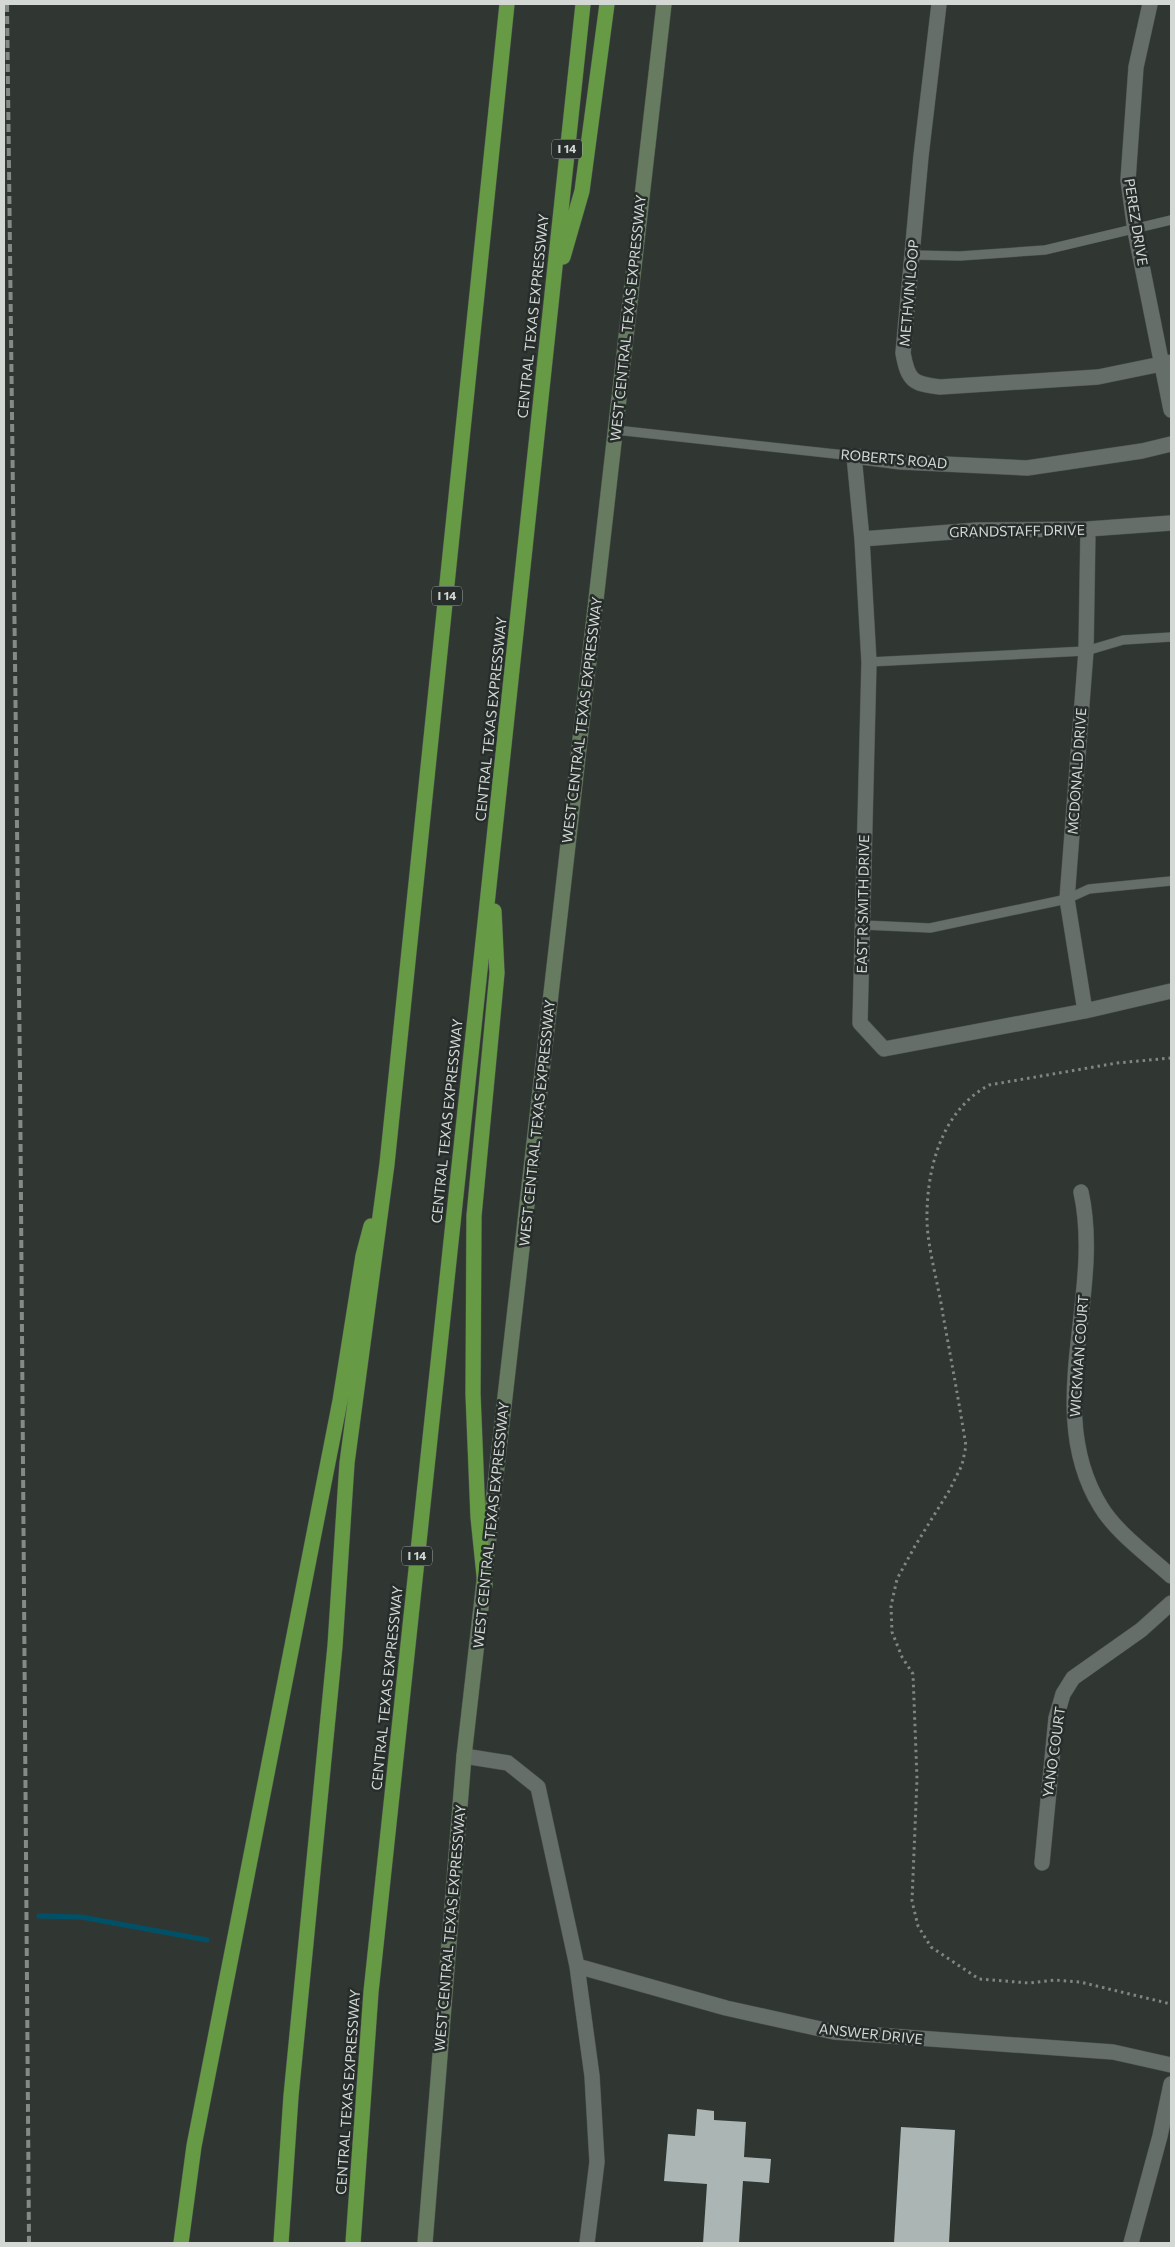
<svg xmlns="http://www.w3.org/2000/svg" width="1175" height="2247" font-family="Commissioner,sans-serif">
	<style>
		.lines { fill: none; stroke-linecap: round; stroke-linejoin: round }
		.stream { stroke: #005167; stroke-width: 5 }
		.building { fill: #aab5b4 }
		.lane-casing { stroke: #4c534f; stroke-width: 10 }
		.street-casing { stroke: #4c534f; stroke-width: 16 }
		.secondary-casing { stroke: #4c534f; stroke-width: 16 }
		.highway-casing { stroke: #4c534f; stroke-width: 16 }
		.path { stroke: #808683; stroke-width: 3; stroke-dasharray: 2.5 4; stroke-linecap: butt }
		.lane { stroke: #666e6a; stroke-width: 9 }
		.street { stroke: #666e6a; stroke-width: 15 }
		.secondary { stroke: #667b5f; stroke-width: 15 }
		.highway { stroke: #679a44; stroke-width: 15 }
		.rail { stroke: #848a87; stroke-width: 4; stroke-dasharray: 8 4; stroke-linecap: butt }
		.labels { text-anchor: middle; stroke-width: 5; stroke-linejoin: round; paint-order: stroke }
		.shield { fill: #262d2a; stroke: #9fa5a2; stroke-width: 1 }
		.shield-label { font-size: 12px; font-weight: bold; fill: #d3d8d5 }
		.street-label { font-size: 14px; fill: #d3d8d5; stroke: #262d2a }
	</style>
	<rect width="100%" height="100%" fill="#303733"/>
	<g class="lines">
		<path class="stream" d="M 39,1916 L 81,1917 L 207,1940"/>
	</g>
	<path class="building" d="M 697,2109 L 714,2111 L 714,2120 L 746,2122 L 744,2157 L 771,2159 L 769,2183 L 743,2181 L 739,2243 L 703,2243 L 707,2184 L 664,2181 L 668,2134 L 695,2136 Z
		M 901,2127 L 955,2130 L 949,2243 L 894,2243 Z"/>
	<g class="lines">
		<defs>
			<path id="lane" d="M 913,255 L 960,256 L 1045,250 L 1171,220
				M 616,430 L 854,456
				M 869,662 L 1086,651 L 1123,640 L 1171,637
				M 863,925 L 930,928 L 1067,899 L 1089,889 L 1171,881"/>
			<path id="street" d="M 939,4 L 921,156 L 903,353 C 908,381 913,384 940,387 L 1098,377 L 1171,362
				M 1150,4 L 1136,67 L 1128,180 L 1135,231 L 1171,410
				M 1171,444 L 1142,451 L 1027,468 L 901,462 L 854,456 L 862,539 L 869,662 L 860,1023 L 884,1049 L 1085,1011 L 1171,991
				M 862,539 L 977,530 L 1088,529 L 1171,523
				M 1085,1011 L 1067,899 L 1086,651 L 1088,529
				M 1081,1192 C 1104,1295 1041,1411 1101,1507 C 1116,1532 1149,1556 1171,1576
				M 464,1756 L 508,1763 L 538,1787 L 577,1966 L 592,2076 L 597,2162 L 587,2243
				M 1042,1863 L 1056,1718 L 1063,1694 L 1073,1678 L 1141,1630 L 1171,1603
				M 577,1966 L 726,2008 L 834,2032 L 1113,2052 L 1171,2065
				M 1131,2243 L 1160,2136 L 1171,2084"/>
			<path id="secondary" d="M 425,2243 L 464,1756 L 664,4"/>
			<path id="highway" d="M 563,257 L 582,191 L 607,4
				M 485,1585 L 478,1517 L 473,1394 L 474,1216 L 497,973 L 494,911
				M 181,2243 L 194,2146 L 340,1401 L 363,1256 L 371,1226
				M 281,2243 L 291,2096 L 335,1646 L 347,1463 L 387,1164 L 507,4
				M 353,2243 L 371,1992 L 583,4"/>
		</defs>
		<use href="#lane" class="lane-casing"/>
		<use href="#street" class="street-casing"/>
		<use href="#secondary" class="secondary-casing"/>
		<use href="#highway" class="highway-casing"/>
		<path class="path" d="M 1171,1058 L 1117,1063 L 989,1085 C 941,1111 926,1170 927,1222 C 928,1250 939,1287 943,1315 C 951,1359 959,1402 966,1446 L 962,1465 L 949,1491 L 915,1546 L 897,1579 L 891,1606 L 892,1632 L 902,1657 L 913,1674 L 917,1779 L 912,1901 L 918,1926 L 931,1947 L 979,1979 L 1029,1983 L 1055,1980 L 1080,1982 L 1171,2004"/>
		<use href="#lane" class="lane"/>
		<use href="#street" class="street"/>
		<use href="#secondary" class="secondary"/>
		<use href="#highway" class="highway"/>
		<path class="rail" d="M 7,4 L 20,1073 L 29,2243"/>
	</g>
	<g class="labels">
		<g class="shield">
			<rect x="552" y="139.5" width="30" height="19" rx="4"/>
			<rect x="432" y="586.5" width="30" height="19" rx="4"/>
			<rect x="402" y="1546.5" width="30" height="19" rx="4"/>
		</g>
		<g class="shield-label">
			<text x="567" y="153">I 14</text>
			<text x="447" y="600">I 14</text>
			<text x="417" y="1560">I 14</text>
		</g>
		<g class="street-label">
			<text transform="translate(1136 222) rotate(81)" y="5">PEREZ DRIVE</text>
			<text transform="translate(909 293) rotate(-85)" y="5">METHVIN LOOP</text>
			<text transform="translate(533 316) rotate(-84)" y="5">CENTRAL TEXAS EXPRESSWAY</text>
			<text transform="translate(628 318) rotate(-84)" y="5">WEST CENTRAL TEXAS EXPRESSWAY</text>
			<text transform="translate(894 459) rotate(5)" y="5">ROBERTS ROAD</text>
			<text transform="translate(1017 531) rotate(-1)" y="5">GRANDSTAFF DRIVE</text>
			<text transform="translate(491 719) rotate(-84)" y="5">CENTRAL TEXAS EXPRESSWAY</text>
			<text transform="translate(582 720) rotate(-83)" y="5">WEST CENTRAL TEXAS EXPRESSWAY</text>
			<text transform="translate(1077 771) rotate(-86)" y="5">MCDONALD DRIVE</text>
			<text transform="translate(863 904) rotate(-89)" y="5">EAST R SMITH DRIVE</text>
			<text transform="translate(447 1121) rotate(-84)" y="5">CENTRAL TEXAS EXPRESSWAY</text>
			<text transform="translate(537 1123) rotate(-84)" y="5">WEST CENTRAL TEXAS EXPRESSWAY</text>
			<text transform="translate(1079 1356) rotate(-86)" y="5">WICKMAN COURT</text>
			<text transform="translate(491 1525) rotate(-84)" y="5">WEST CENTRAL TEXAS EXPRESSWAY</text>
			<text transform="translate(387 1688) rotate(-84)" y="5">CENTRAL TEXAS EXPRESSWAY</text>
			<text transform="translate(1054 1752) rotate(-82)" y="5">YANO COURT</text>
			<text transform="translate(450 1928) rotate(-85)" y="5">WEST CENTRAL TEXAS EXPRESSWAY</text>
			<text transform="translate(871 2034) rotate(6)" y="5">ANSWER DRIVE</text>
			<text transform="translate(348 2092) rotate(-86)" y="5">CENTRAL TEXAS EXPRESSWAY</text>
		</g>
	</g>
	<rect width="1175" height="2247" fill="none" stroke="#d3d8d5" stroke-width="10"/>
</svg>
